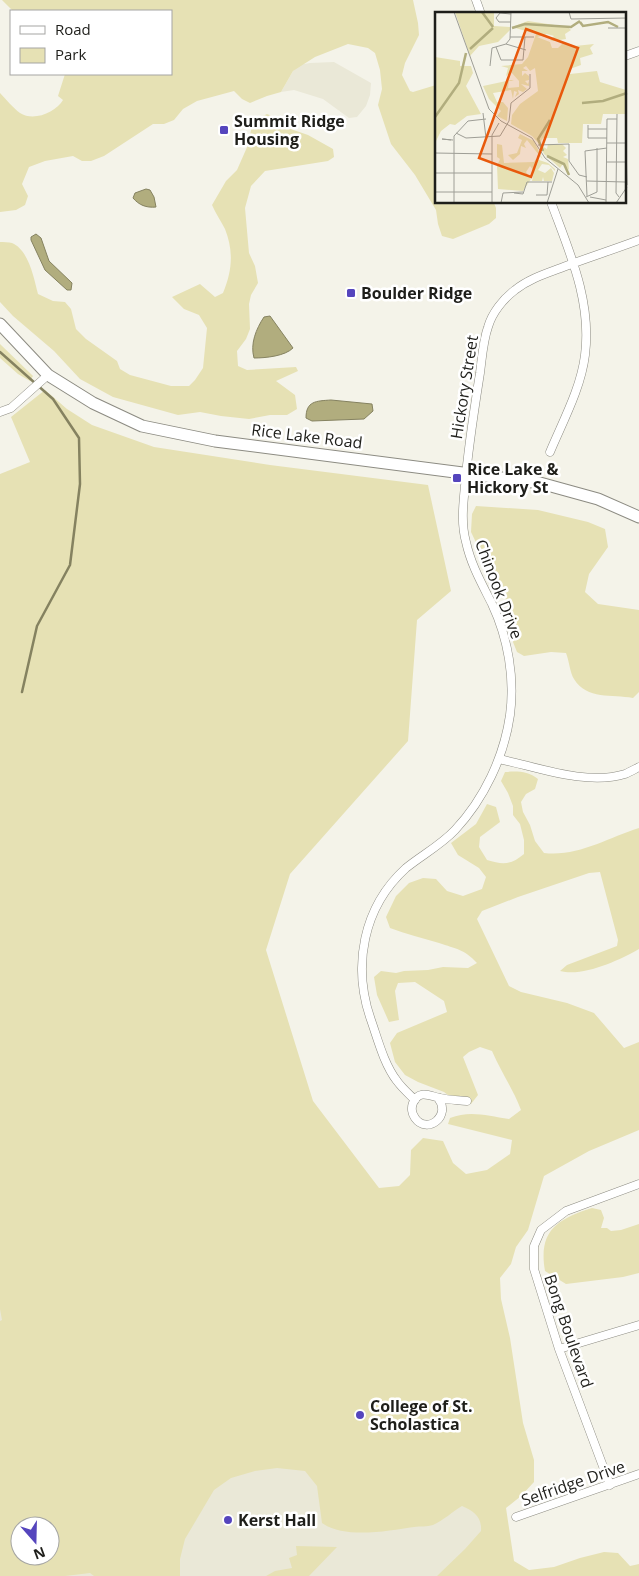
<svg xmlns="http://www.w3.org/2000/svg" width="639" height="1576" font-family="'Open Sans',sans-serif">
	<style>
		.built { fill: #eae8d7; fill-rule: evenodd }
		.green { fill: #e6e1b4; fill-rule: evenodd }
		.water { fill: #b1ad7e; stroke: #858260 }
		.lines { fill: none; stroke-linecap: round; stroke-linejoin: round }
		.stream { stroke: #858260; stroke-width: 2.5 }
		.street-casing { stroke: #8c8b82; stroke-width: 9 }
		.secondary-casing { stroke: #8c8b82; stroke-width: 13 }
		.street { stroke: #fff; stroke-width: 8 }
		.secondary { stroke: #fff; stroke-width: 11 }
		.poi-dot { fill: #5545bd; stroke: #fff; stroke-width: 2 }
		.labels { text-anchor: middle; stroke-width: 5; stroke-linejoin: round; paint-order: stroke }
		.poi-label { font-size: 16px; font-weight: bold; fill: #1e1e1a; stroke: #fff; text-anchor: start }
		.street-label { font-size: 16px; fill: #1e1e1a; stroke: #fff }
		.inset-river { fill: none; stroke: #b1ad7e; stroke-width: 2.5 }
		.inset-road { fill: none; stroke: #9e9e96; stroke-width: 1 }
		.view { fill: #e8590c; fill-opacity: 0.15; stroke: #e8590c; stroke-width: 2.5 }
		.inset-edge { fill: none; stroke: #1e1e1a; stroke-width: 2.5 }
	</style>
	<rect width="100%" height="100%" fill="#f4f3e9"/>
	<path class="built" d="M 334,62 L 371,83 L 370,95 L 366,106 L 357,117 L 349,118 L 323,99 L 294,90 L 281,92 L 293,71 L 299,65 L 310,63 Z
		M 0,1239 L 172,1519 L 429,1322 L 519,1576 L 0,1576 ZM 20,1526 L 50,1526 L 50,1556 L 20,1556 Z"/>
	<path class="green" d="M 2,0 L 413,0 L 418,23 L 419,35 L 405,63 L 402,75 L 410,91 L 413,92 L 436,85 L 436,202 L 494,203 L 496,208 L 496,218 L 489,224 L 453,239 L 442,236 L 438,224 L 436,210 L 415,175 L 391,144 L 378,105 L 382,89 L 380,70 L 375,53 L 368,48 L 348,44 L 315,57 L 293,71 L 281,92 L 267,96 L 250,103 L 242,99 L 234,91 L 197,101 L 183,109 L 174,120 L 164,124 L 153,124 L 104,156 L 91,161 L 82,161 L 73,156 L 45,161 L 29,167 L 22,184 L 28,196 L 25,205 L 16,210 L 0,212 L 0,93 C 6,99 13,108 20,113 C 34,122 56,112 63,100 L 58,96 L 65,74 L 171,74 L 171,11 L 13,11 Z
		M 267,114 L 272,116 L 279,125 L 308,135 L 333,149 L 334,157 L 328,161 L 265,171 L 251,186 L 245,208 L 249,253 L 255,266 L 258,283 L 251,295 L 249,304 L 250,329 L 246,339 L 237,351 L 238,366 L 247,370 L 296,367 L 298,371 L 276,381 L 295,395 L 297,409 L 287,415 L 270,415 L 249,419 L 221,416 L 200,412 L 178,415 L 113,397 L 80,379 L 54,351 L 13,316 L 0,302 L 0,242 C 3,242 9,242 12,243 C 29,250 34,279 38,294 L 53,301 L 65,302 L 71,309 L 76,329 L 86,339 L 117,361 L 120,369 L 130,375 L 171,386 L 189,386 L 195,380 L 203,368 L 207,328 L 199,315 L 184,309 L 172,297 L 200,284 L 215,297 L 223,293 C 232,271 234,252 225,229 C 221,221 216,214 212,205 L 226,181 L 237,170 L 248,145 L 252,125 L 259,118 Z
		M 0,344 L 33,376 L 30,381 L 18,374 L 0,358 Z
		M 45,390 L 67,409 L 92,425 L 154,447 L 270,465 L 428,485 L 451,591 L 417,620 L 408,741 L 290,874 L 266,950 L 313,1101 L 379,1188 L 399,1186 L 410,1175 L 411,1150 L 423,1138 L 443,1141 L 453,1163 L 466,1174 L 487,1170 L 510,1154 L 512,1140 L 448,1124 L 450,1118 C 470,1110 488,1116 509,1119 L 521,1110 C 513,1089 501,1072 492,1051 L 480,1047 L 469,1052 L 463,1057 L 478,1095 L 471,1104 L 456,1101 L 444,1092 L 418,1082 L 405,1075 L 395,1062 L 390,1043 L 397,1033 L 447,1012 L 444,1001 L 415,982 L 398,983 L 395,991 L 399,1020 L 389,1022 L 377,995 L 374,977 L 381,971 L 396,973 L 404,971 L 428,970 L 443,967 L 468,968 L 477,963 C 464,949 456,949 439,943 C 423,938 406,934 390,928 L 386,917 L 396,896 L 409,883 L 423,878 L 436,879 L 447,891 L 463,896 L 482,889 L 486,877 L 479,868 L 458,855 L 451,843 L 476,824 L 487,804 L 496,807 L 500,822 L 480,837 L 479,847 L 487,860 C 503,865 511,865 524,854 L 524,840 L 520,824 L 513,815 L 513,806 L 508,793 L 501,781 L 505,772 C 517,771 528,771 538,779 L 535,789 L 526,794 L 521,802 L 523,812 L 530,825 L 535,841 L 544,853 C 578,857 607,838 639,828 L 639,949 C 618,961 583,977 560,971 L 567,965 L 617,946 L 618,940 L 600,872 L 589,873 L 518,897 L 482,911 L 477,919 L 509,986 L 521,992 L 567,1003 L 594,1013 L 624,1048 L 639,1042 L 639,1130 L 589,1151 L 544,1176 L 528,1230 L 516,1247 L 511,1264 L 500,1278 L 501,1299 L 510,1338 L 523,1423 L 534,1460 L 534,1482 L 521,1496 L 506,1508 L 514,1561 L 529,1570 L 554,1567 L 580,1558 L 604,1552 L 618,1553 L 630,1566 L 639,1564 L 639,1576 L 437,1576 L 465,1549 L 481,1531 C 482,1517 474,1511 462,1506 C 452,1512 444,1520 433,1525 C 427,1527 420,1526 414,1527 C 388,1531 344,1539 322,1523 L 317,1486 L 305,1471 L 277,1468 L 255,1471 L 231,1478 L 214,1490 L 185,1539 L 180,1559 L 180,1576 L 94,1576 L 90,1573 L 65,1576 L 0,1576 L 0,1321 L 2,1320 L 0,1309 L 0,474 L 30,462 L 11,417 ZM 20,1526 L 50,1526 L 50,1556 L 20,1556 Z
		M 476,506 L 538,510 L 588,522 L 605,529 L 608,547 L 589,574 L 585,592 L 598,604 L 639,610 L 639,692 L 633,698 C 612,694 587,700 574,679 C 570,673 569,660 566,653 L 551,652 L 524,656 L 517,652 L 511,637 L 511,622 L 505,597 L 483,557 L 471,532 L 472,514 Z
		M 592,1208 L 601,1210 L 604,1218 L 601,1228 L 607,1228 L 611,1231 L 621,1230 L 639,1224 L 639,1273 L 623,1277 L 566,1284 L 545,1271 C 538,1231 557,1219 592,1208 Z
		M 296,1546 L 337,1547 L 309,1576 L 266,1576 L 275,1571 L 292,1568 L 289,1558 L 297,1555 Z"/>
	<path class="water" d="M 146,189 L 150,190 L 154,197 L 156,207 C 146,208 139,205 133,198 L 135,193 Z
		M 36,234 L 41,238 L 49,261 L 72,283 L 71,290 L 67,290 L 45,270 L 31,240 L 31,237 Z
		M 270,316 L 293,348 C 285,356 266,358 254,358 C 250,344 256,329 264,317 Z
		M 331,400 L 372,404 L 373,411 L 364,419 L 312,421 L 306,418 C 306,401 316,401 331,400 Z"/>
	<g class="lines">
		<path class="stream" d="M 0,352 L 53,399 L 79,438 L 80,484 L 70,565 L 37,626 L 22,692"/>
		<defs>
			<path id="street" d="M 476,0 L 481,14
				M 625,56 L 639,51
				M 0,412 L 11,408 L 48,375
				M 550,452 C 563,421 581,388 585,355 C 592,301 569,251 551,202
				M 499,759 C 537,767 587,786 625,774 C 630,772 635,769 639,767
				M 438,1098 C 452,1116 427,1135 415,1118 C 412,1114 411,1108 413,1103 C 419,1089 430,1096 440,1098 C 448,1100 458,1100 467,1101
				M 415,1100 C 409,1094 402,1088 397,1081 C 384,1064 378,1040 371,1020 C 352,966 363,907 406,868 C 422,855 441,845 455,830 C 484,799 504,757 510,715 C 515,678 508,638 492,604 C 482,584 471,565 466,542 C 461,524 463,505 465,486 C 468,448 474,411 480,373 C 482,358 483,341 488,327 C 492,313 503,299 515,290 C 530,278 548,273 566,266 C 590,257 615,249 639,240
				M 559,1349 L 639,1325
				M 610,1485 L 559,1349 L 534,1269 L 534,1246 L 541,1230 L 566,1211 L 639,1184
				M 516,1517 L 639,1474"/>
			<path id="secondary" d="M 0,324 L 48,375 L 93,403 L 142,426 L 215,441 L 540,483 L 598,499 L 639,517"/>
		</defs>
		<use href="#street" class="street-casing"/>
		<use href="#secondary" class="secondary-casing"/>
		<use href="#street" class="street"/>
		<use href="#secondary" class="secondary"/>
	</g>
	<g class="poi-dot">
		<rect x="219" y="125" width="10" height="10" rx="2.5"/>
		<rect x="346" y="288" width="10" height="10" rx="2.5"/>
		<rect x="452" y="473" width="10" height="10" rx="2.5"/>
		<circle cx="360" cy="1415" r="5"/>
		<circle cx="228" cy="1520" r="5"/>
	</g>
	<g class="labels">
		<g class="poi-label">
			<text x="234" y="127">Summit Ridge<tspan x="234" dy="18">Housing</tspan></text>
			<text x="361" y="299">Boulder Ridge</text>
			<text x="467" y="475">Rice Lake &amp;<tspan x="467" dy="18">Hickory St</tspan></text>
			<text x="370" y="1412">College of St.<tspan x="370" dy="18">Scholastica</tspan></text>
			<text x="238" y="1526">Kerst Hall</text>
		</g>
		<g class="street-label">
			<text transform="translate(464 387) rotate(-81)" y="6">Hickory Street</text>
			<text transform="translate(307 436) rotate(7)" y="6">Rice Lake Road</text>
			<text transform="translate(499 589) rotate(69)" y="6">Chinook Drive</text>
			<text transform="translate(569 1331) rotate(71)" y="6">Bong Boulevard</text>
			<text transform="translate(573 1483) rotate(-19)" y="6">Selfridge Drive</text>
		</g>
	</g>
	<g transform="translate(435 12)">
		<rect width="191" height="191" fill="#f4f3e9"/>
		<path d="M 20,0 L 59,0 L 59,14 L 75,15 L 75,18 L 63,30 L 44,34 L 35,44 ZM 93,9 L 133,15 L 136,18 L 130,22 L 131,27 L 118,29 L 115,28 L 119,24 L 112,22 L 102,25 L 115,30 L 117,36 L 123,36 L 129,30 L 140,34 L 159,32 L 155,36 L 158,42 L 145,46 L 146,53 L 135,57 L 135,62 L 162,59 L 165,70 L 191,78 L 191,102 L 168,102 L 166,112 L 148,112 L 147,131 L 123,131 L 122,126 L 108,126 L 104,132 L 97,124 L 76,112 L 77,103 L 85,92 L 103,79 L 100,56 L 95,59 L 91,54 L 88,56 L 93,59 L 87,59 L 87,64 L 90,61 L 94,64 L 94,68 L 90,69 L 93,72 L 94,69 L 94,74 L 86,72 L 92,77 L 88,80 L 83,78 L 84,82 L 80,85 L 82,80 L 79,79 L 78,87 L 76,78 L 58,81 L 62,90 L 68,90 L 73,96 L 72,109 L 62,104 L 66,99 L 54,87 L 48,74 L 76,68 L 79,69 L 74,69 L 73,76 L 84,75 L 84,69 L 76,60 L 71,64 L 73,56 L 66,54 L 87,52 L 93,45 L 101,22 L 77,15 ZM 0,45 L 25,49 L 25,54 L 36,54 L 38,61 L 31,74 L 46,102 L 32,104 L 20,113 L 15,112 L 6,119 L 0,131 ZM 85,122 L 99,129 L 108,148 L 92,128 L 89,132 L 91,136 L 86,134 L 85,142 L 78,148 L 73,143 L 82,141 L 87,128 L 83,126 ZM 62,132 L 67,133 L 69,151 L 99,150 L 101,147 L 113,151 L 120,157 L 120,159 L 114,153 L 107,152 L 103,158 L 110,161 L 116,156 L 119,161 L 117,169 L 109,169 L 108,165 L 107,169 L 97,169 L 99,159 L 95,154 L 91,160 L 96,167 L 88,179 L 63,177 L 62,154 L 65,147 L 62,145 ZM 113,132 L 127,132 L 131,136 L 128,139 L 132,143 L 128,145 L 133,147 L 134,158 L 128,152 L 125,156 L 109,142 L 105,133 L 112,137 Z" fill="#e6e1b4"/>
		<path class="inset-river" d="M 47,0 L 58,15M 145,10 L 148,14 L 173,10 L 183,15M 77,16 L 90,12 L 136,15 L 145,9M 35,37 L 58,16M 147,91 L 168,89 L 192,81M 0,105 L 24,71 L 31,41M 108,139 L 103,127 L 115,108M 112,144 L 129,152 L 134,163"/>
		<path class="inset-road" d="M 19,0 L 54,97 L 66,109 L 97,126 L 110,146 L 143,173 L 154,191M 134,0 L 136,7 L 192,6M 76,2 L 65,1 L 61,6 L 64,10 L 76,10M 173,16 L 192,16M 75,25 L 99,25M 71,32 L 91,38M 61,35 L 66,48 L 88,48 L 90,25M 55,54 L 57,36 L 71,32 L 75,27 L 76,0M 48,101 L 51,126M 182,102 L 181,181 L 184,185M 153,113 L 153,126 L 172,126M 153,117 L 172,117M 21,121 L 31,126 L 65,124 L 74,109 L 76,91 L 95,76 L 95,62M 16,128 L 7,127 L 18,128M 172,131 L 192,131M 191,131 L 192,173M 103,133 L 134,132 L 134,149 L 144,163 L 152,165M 0,141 L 57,142M 172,150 L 191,150M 0,161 L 57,161M 152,169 L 190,170M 0,180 L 57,180M 79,181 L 88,182 L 92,170 L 117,170M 101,183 L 112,183 L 113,170M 152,184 L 150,139 L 172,136M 151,185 L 162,180 L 162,136M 155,185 L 171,188M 19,191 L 19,124 L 33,109 L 51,107M 57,191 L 57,123 L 64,111M 66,191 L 68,181 L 88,180M 112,191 L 123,157M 171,191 L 172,107 L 182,107M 181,191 L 192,175"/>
		<path class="view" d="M 91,17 L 143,36 L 96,165 L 44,146 Z"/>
		<rect width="191" height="191" class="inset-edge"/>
	</g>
	<rect x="10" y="10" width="162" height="65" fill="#ffffff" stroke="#a5a5a3"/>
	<rect x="20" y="26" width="25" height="8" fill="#ffffff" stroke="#a5a5a3"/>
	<text x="55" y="35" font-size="15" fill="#1e1e1a">Road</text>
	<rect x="20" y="48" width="25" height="15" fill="#e6e1b4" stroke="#a5a5a3"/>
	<text x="55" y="60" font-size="15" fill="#1e1e1a">Park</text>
	<g transform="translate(35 1541) rotate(160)"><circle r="24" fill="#ffffff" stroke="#a5a5a3"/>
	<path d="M0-4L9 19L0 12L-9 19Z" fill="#5545bd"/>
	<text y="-8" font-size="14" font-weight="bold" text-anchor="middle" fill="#1e1e1a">N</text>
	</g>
</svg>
